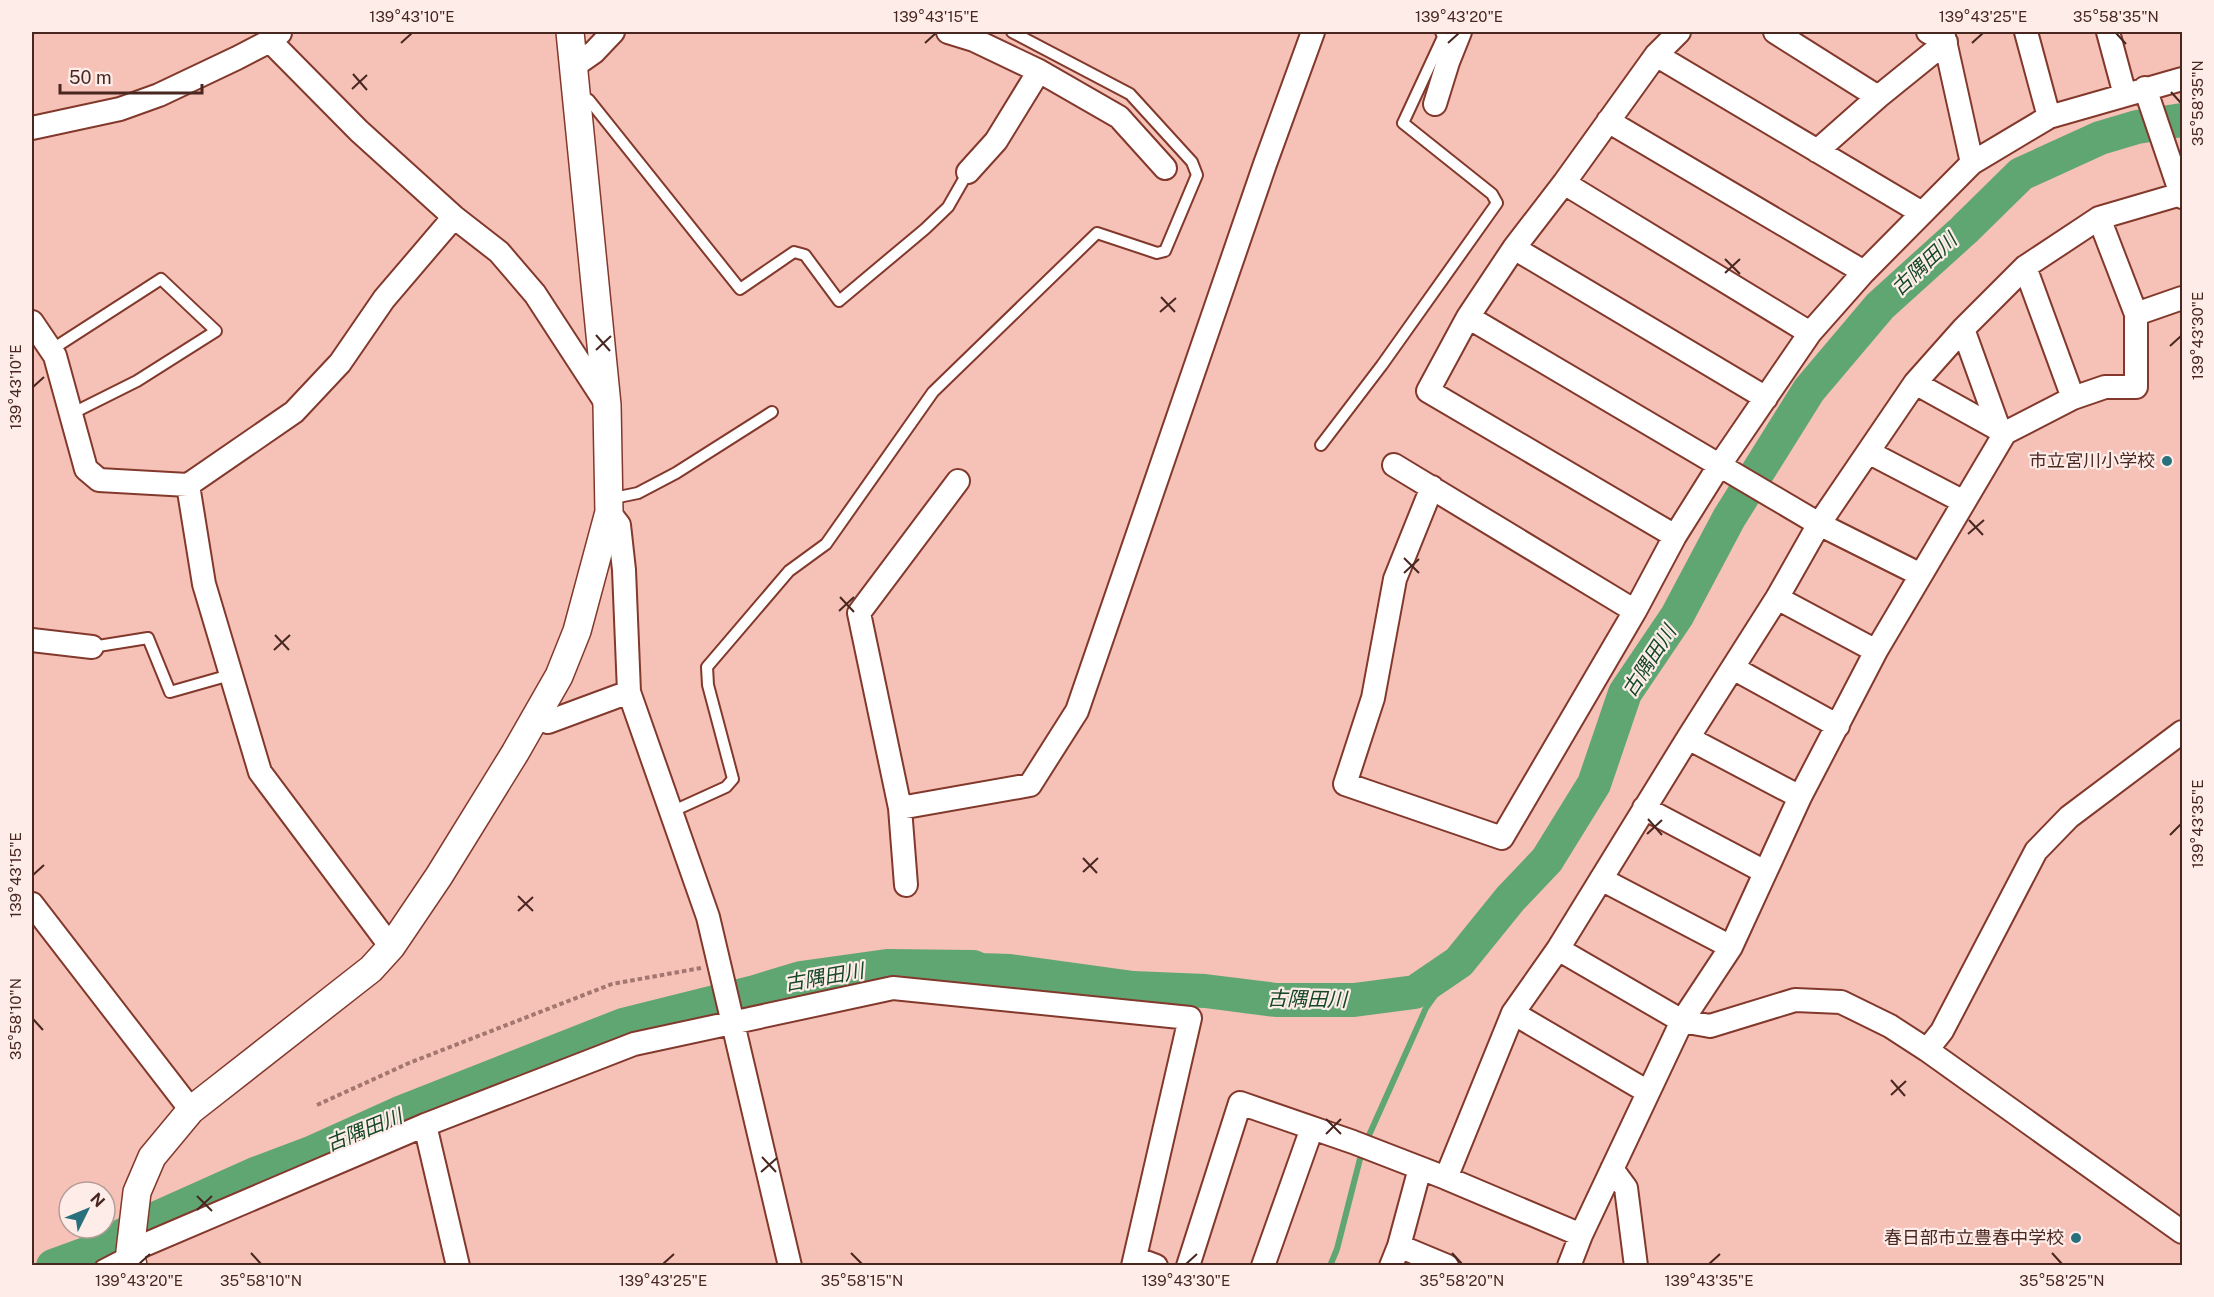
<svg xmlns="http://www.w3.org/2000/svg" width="2214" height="1297" font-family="'Public Sans','Noto Sans JP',sans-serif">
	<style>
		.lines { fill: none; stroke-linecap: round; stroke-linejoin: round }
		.stream { stroke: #60a673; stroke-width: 6 }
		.river { stroke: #60a673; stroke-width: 34 }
		.service-casing { stroke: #82392c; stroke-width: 14 }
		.minor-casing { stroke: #82392c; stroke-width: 26 }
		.tertiary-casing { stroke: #82392c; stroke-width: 30 }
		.path { stroke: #a3776f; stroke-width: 4; stroke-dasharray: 4.5 3; stroke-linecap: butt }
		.service { stroke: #fff; stroke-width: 10 }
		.minor { stroke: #fff; stroke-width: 22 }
		.tertiary { stroke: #fff; stroke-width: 27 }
		.ticks { fill: none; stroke: #492721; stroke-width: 2 }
		.poi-dot { fill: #28707c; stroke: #feece8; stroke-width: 2 }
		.labels { text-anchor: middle; stroke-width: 4.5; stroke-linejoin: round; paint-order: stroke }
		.poi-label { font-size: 18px; fill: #492721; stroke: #feece8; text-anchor: end }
		.water-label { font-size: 20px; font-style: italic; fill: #134725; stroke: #feece8 }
		.neatline { fill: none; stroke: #492721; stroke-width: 2 }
		.ticks-label { font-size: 15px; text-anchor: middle; fill: #492721 }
	</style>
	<rect width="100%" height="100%" fill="#f6c1b7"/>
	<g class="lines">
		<path class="stream" d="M 1366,1142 L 1426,1008 L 1459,962
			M 1330,1266 L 1337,1249 L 1362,1151"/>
		<path class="river" d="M 53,1266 L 86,1254 L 159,1217 L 255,1174 L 311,1153 L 402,1112 L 623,1025 L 755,992 L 801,978 L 887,966 L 973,967 L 980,970 L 1010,971 L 1133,988 L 1205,991 L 1276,1000 L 1354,1000 L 1415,992 L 1459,962 L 1510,899 L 1547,860 L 1594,784 L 1625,693 L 1677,616 L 1729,518 L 1809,390 L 1880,306 L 1964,230 L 2021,174 L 2100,138 L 2137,127 L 2182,120"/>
		<defs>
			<path id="service" d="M 579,94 L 589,100 L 740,289 L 794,252 L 805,255 L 839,301 L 925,229 L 948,207 L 968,172
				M 51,350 L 161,279 L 216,331 L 137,381 L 71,414
				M 1321,445 L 1382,365 L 1497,203 L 1492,194 L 1403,123 L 1443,37 L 1441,32
				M 609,499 L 638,493 L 676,473 L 772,412
				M 92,647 L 148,638 L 170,692 L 230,675
				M 671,812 L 726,787 L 733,779 L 708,685 L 707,667 L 789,571 L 826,544 L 933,392 L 1097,233 L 1157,253 L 1165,251 L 1197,175 L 1192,162 L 1130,94 L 1012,32
				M 101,1266 L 130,1251"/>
			<path id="minor" d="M 948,32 L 974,40 L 1039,71 L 1119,117 L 1165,168
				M 1775,32 L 1878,97
				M 1943,32 L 1972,163
				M 2026,32 L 2049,117
				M 2108,32 L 2125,95
				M 270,41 L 359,131 L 454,217 L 499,252 L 535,294 L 606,403
				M 1656,55 L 1922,213
				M 574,66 L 594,52 L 613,32
				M 2145,88 L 2182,197
				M 1435,104 L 1448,62 L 1460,32
				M 1608,121 L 1864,272
				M 32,128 L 120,109 L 159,95 L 237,58 L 270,41 L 280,33
				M 1817,151 L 1878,97 L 1946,42 L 1928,32
				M 968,172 L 996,141 L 1039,71
				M 1564,183 L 1810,333
				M 1514,248 L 1766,398
				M 2025,267 L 2073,398
				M 2136,314 L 2099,218 L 2181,194
				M 1468,317 L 1819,524 L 1921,575
				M 32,322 L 55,356 L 86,469 L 99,480 L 188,485 L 294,412 L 340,363 L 384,299 L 454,217
				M 1963,329 L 1999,429
				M 1915,383 L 2005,433
				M 1868,452 L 1964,502
				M 1394,465 L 1635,611
				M 188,485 L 204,584 L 260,772 L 391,947
				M 1432,487 L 1395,579 L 1373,698 L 1345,784 L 1502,838 L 1635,611 L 1675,536 L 1719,466 L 1810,333 L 1864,272 L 1972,163 L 2049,117 L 2182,79
				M 609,512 L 619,525 L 624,570 L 629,692
				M 1675,536 L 1428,391 L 1468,317 L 1514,248 L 1564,183 L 1656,55 L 1679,32
				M 1777,598 L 1876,651
				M 32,640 L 92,647
				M 1733,668 L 1838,726
				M 535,718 L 548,722 L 629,692 L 708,917 L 790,1266
				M 1688,738 L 1800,797
				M 900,808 L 1030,785 L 1077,711 L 1265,164 L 1313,32
				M 1644,808 L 1765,872
				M 1601,879 L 1731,947
				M 906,885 L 900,808 L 859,613 L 958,481
				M 32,904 L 191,1110
				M 1558,949 L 1682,1021 L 1710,1026 L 1795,1000 L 1841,1002 L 1890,1026 L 1927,1050 L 2182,1232
				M 1513,1013 L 1648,1092
				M 1927,1050 L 1942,1031 L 2036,851 L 2069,817 L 2182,732
				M 425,1125 L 458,1266
				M 1612,1169 L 1626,1188 L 1636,1266
				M 1446,1178 L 1513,1013 L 1558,949 L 1688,738 L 1777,598 L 1819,524 L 1915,383 L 1963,329 L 2025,267 L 2099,218
				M 1399,1246 L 1447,1266
				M 130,1251 L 425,1125 L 634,1044 L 893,988 L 1190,1018 L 1133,1266
				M 1135,1258 L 1156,1266
				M 1188,1266 L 1240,1103 L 1353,1142 L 1446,1178 L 1581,1235
				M 1263,1266 L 1312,1128
				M 1391,1266 L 1399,1246 L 1420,1168
				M 1569,1266 L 1581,1235 L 1682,1021 L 1731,947 L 1800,797 L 1876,651 L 2005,433 L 2073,398 L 2105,387 L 2136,387 L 2136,314 L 2182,298"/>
			<path id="tertiary" d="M 133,1266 L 130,1251 L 137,1192 L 152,1157 L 191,1110 L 371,969 L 391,947 L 439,876 L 515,753 L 559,676 L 577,631 L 609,512 L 607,405 L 570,32"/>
		</defs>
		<use href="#service" class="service-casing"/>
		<use href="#minor" class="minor-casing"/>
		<use href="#tertiary" class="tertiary-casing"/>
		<path class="path" d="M 317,1105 L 409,1063 L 612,984 L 701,968"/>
		<use href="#service" class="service"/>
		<use href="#minor" class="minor"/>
		<use href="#tertiary" class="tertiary"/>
	</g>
	<path class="ticks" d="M 2116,33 L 2126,44M 401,43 L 412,33M 925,43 L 936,33M 1448,43 L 1459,33M 1972,43 L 1983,33M 353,74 L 367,90M 352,89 L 367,75M 2171,92 L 2181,103M 1725,259 L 1740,274M 1725,273 L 1740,259M 1161,297 L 1175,312M 1160,312 L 1176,298M 596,335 L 610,351M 2170,346 L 2181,336M 596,350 L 611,336M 33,387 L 44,377M 1969,520 L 1983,535M 1968,534 L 1984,520M 1404,558 L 1419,573M 1404,573 L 1419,559M 840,597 L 854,612M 839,611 L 854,597M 275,635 L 289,650M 274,650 L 290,635M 1648,819 L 1662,835M 1647,834 L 1662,820M 2170,835 L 2181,824M 1083,858 L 1097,873M 1083,872 L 1098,858M 33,875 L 44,865M 518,896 L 533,911M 518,911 L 533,897M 33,1019 L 43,1030M 1891,1080 L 1905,1096M 1891,1095 L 1906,1081M 1326,1119 L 1341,1134M 1326,1134 L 1341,1119M 762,1157 L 776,1172M 761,1172 L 777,1158M 197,1196 L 212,1211M 197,1210 L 212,1196M 251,1253 L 261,1264M 851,1253 L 862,1264M 1452,1253 L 1462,1264M 2052,1253 L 2062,1264M 139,1264 L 150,1254M 663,1264 L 674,1254M 1186,1264 L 1197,1254M 1709,1264 L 1720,1254"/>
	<g class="poi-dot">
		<circle cx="2167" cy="461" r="6"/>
		<circle cx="2076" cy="1238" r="6"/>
	</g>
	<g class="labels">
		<g class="poi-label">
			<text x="2155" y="467">市立宮川小学校</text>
			<text x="2064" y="1244">春日部市立豊春中学校</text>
		</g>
		<g class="water-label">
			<text transform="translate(1924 264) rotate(-43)" y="7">古隅田川</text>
			<text transform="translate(1649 661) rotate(-57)" y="7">古隅田川</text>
			<text transform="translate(824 977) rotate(-10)" y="7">古隅田川</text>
			<text transform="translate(1307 999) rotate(1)" y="7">古隅田川</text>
			<text transform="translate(364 1130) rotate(-22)" y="7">古隅田川</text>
		</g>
	</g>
	<rect width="2214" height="1297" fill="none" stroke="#feece8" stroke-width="66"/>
	<g transform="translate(87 1210) rotate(47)"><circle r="28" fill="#feece8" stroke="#b69d98" stroke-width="1.5"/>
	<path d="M0-4.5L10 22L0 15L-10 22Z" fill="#28707c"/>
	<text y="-9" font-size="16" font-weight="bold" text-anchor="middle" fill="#492721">N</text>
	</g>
	<path d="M60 84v9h142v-9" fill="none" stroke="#492721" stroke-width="3"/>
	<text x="69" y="84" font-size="18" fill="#492721" stroke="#feece8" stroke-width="4.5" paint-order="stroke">50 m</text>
	<rect x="33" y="33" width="2148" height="1231" class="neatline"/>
	<g class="ticks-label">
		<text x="412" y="22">139°43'10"E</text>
		<text x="936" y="22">139°43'15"E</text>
		<text x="1459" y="22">139°43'20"E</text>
		<text x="1983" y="22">139°43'25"E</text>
		<text x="2116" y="22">35°58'35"N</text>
		<text transform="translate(2198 103) rotate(-90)" y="5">35°58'35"N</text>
		<text transform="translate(2198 336) rotate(-90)" y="5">139°43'30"E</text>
		<text transform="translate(16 387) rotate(-90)" y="5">139°43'10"E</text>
		<text transform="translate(2198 824) rotate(-90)" y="5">139°43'35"E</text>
		<text transform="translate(16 875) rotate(-90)" y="5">139°43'15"E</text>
		<text transform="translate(16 1019) rotate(-90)" y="5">35°58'10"N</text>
		<text x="139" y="1286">139°43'20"E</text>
		<text x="261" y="1286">35°58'10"N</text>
		<text x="663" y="1286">139°43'25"E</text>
		<text x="862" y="1286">35°58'15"N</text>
		<text x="1186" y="1286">139°43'30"E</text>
		<text x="1462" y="1286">35°58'20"N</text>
		<text x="1709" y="1286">139°43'35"E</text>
		<text x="2062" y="1286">35°58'25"N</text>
	</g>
</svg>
